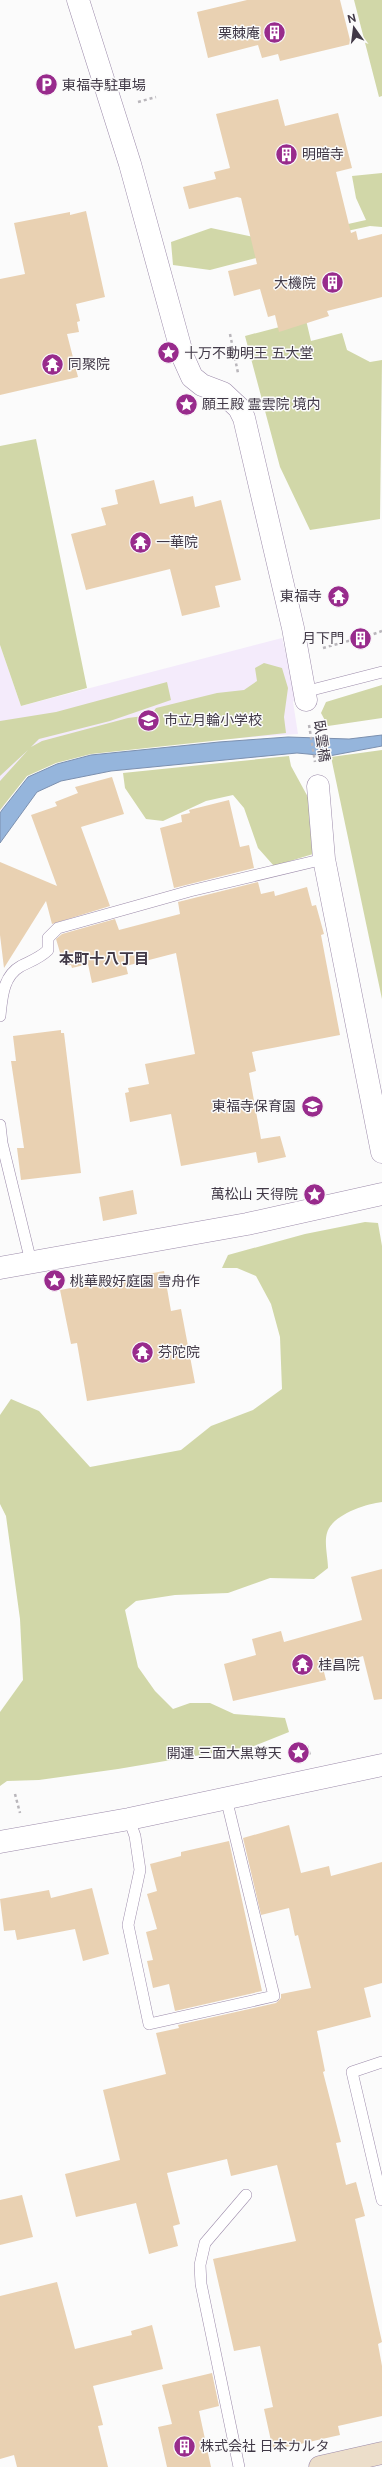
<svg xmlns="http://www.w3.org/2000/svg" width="382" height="2467" font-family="'Public Sans','Noto Sans JP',sans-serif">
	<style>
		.built { fill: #f4ebfb }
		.green { fill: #d1d7a8 }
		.water { fill: #95b5dc; stroke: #7c90af }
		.building { fill: #e9d1b2 }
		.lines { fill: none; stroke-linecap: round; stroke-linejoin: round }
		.lane-casing { stroke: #9c8baa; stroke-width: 12 }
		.street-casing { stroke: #9c8baa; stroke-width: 23 }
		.secondary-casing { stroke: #9c8baa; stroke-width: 23 }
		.path { stroke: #b9b6bb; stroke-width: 2.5; stroke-dasharray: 3 3; stroke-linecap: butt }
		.lane { stroke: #fff; stroke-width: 11 }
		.street { stroke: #fff; stroke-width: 22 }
		.secondary { stroke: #ecdeca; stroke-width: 22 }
		.labels { text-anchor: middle; stroke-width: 3; stroke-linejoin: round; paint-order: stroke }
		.poi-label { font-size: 14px; fill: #413947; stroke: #fbfbfb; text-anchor: start }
		.street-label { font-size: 14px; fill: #413947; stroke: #fbfbfb }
		.neighbourhood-label { font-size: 15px; font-weight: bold; fill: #413947; stroke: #fbfbfb }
	</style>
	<rect width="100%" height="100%" fill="#fbfbfb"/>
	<path class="built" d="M 282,638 L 296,696 L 293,702 L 298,734 L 185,742 L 91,753 L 56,762 L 26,775 L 0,811 L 0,645 L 21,706 Z"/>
	<path class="green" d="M 354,0 L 382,0 L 382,96 L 379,97 Z
		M 382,173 L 382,227 L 370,226 L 292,243 L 268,255 L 210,270 L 173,265 L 171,242 L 211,228 L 272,241 L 366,220 L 356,198 L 352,176 Z
		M 306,320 L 311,341 L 342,333 L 347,350 L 370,362 L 382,360 L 380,519 L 310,530 L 280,467 L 245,336 Z
		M 36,439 L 87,688 L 21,706 L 0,645 L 0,446 Z
		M 264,663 L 282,668 L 288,688 L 284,717 L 286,733 L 91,754 L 56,763 L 27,776 L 0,810 L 0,781 L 28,750 L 0,776 L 0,721 L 56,712 L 167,682 L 171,700 L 110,721 L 39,739 L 31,747 L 42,741 L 128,718 L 151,715 L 156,708 L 217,693 L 244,690 L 257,681 L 255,668 Z
		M 382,685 L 382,718 L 328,726 L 321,713 L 326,702 Z
		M 382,750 L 382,999 L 331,757 Z
		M 289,756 L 291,766 L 309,799 L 313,854 L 274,866 L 258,848 L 244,808 L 233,795 L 206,801 L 163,821 L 146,819 L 125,788 L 123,773 Z
		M 365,1222 L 378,1223 L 382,1246 L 382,1502 C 365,1504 332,1515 327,1533 C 324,1543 328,1558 328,1568 L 314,1579 L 270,1578 L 228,1593 L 175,1595 L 136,1601 L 125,1610 L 138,1667 L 155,1691 L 173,1709 L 190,1703 L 210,1703 L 234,1714 L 285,1718 L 289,1732 L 254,1746 L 118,1769 L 39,1780 L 7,1781 L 0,1786 L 0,1712 L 23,1680 L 20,1619 L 6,1516 L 0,1504 L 0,1415 L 11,1399 L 39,1411 L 90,1467 L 181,1450 L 211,1426 L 253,1410 L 282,1389 L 280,1337 L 271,1304 L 256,1276 L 237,1268 L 222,1268 L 228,1255 L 305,1234 Z"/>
	<path class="water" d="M 382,735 L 382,746 L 329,756 L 297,753 L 111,771 L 61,781 L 37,792 L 0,843 L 0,813 L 2,810 L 28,777 L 57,764 L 91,755 L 219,742 L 288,737 L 349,739 Z"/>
	<path class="building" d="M 247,0 L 340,0 L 351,44 L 280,61 L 278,54 L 262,58 L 258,45 L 208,58 L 197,12 Z
		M 278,99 L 285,126 L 338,113 L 352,168 L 336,172 L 351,233 L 356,231 L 358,240 L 382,234 L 382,297 L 327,311 L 329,316 L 279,332 L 275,315 L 268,317 L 260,289 L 234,296 L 228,271 L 257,264 L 241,198 L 237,197 L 189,209 L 183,187 L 216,179 L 214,172 L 230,168 L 216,114 Z
		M 86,211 L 105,297 L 76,304 L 80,321 L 77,322 L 79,332 L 67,334 L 78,377 L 0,395 L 0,279 L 25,274 L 14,223 L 70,212 L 70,215 Z
		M 154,480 L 160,504 L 193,496 L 195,507 L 221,500 L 241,580 L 215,586 L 220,607 L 182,616 L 170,569 L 86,590 L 71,534 L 106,525 L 101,508 L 118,504 L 115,490 Z
		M 112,777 L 124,814 L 81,827 L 110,906 L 52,924 L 46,901 L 4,968 L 0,935 L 0,862 L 57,886 L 31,815 L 57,806 L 55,802 L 78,793 L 75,787 Z
		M 229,800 L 240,847 L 249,845 L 254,868 L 174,888 L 160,828 L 182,822 L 181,815 L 190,813 L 189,810 Z
		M 258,882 L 261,894 L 274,891 L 275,896 L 307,887 L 312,906 L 316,905 L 324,934 L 321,935 L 340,1035 L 252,1052 L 256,1071 L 249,1073 L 261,1139 L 280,1136 L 286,1157 L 258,1163 L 256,1152 L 181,1166 L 171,1114 L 130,1122 L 125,1093 L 129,1092 L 128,1088 L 149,1084 L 145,1064 L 195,1054 L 176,953 L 126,966 L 128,974 L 92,983 L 88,964 L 72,968 L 71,965 L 64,966 L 56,939 L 62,934 L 115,919 L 119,930 L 180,914 L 178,902 Z
		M 61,1030 L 61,1033 L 64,1033 L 81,1173 L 21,1180 L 17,1148 L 24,1148 L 11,1061 L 16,1061 L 13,1036 Z
		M 133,1190 L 137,1214 L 103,1221 L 99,1197 Z
		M 164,1271 L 171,1311 L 181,1309 L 195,1383 L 87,1401 L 77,1343 L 71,1344 L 60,1290 Z
		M 382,1569 L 382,1699 L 374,1700 L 363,1656 L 323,1668 L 326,1680 L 233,1701 L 224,1664 L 256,1655 L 252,1639 L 281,1631 L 284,1642 L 362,1620 L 351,1577 Z
		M 289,1825 L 301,1873 L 329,1866 L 331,1876 L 382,1862 L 382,1983 L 364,1988 L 371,2017 L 317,2031 L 325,2071 L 323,2072 L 341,2142 L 336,2143 L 346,2185 L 356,2182 L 365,2216 L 355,2219 L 382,2342 L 378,2344 L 382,2366 L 382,2416 L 338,2426 L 340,2435 L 273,2450 L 264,2409 L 273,2407 L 260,2346 L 234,2351 L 213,2259 L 296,2241 L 277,2165 L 231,2176 L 227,2159 L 167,2173 L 180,2224 L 173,2226 L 178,2246 L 149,2254 L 136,2203 L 76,2217 L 65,2174 L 120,2160 L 103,2090 L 166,2074 L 156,2033 L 179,2028 L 178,2025 L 276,2003 L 281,1998 L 281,1994 L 311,1988 L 298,1935 L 295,1936 L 289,1908 L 261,1915 L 243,1838 Z
		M 229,1841 L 262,1991 L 175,2011 L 169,1984 L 153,1988 L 147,1961 L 153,1960 L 146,1932 L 157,1929 L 147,1894 L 157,1891 L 150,1864 L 181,1856 L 181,1852 Z
		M 92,1888 L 109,1954 L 83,1961 L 75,1929 L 17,1940 L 15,1930 L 4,1931 L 0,1899 L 49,1890 L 51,1898 Z
		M 22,2195 L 33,2237 L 0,2245 L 0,2200 Z
		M 57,2282 L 75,2349 L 132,2335 L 131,2331 L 152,2325 L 163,2369 L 93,2386 L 103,2425 L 98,2426 L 108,2467 L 17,2467 L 14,2455 L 0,2459 L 0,2296 Z
		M 212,2373 L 219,2406 L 199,2411 L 211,2467 L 167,2467 L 158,2427 L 172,2424 L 162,2385 Z"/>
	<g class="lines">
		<defs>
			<path id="lane" d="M 304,692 L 382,672
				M 0,1016 C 2,997 3,976 21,966 C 31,961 40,958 48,950 L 48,938 L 58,928 L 190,891 L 324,859
				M 0,1125 L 2,1143 L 31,1262
				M 129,1819 L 135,1836 L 140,1870 L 128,1925 L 149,2024 L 274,1996 L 226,1798
				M 382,2062 L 352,2072 L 382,2200
				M 239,2467 L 201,2284 L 200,2265 L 205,2243 L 246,2195"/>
			<path id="street" d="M 78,0 L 130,164 L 183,357 L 192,377 L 202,385 L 223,393 L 239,408 L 244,418 L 293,628 L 306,700
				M 318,786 L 324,859 L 382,1152
				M 0,1268 L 247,1224 L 382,1194
				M 0,1842 L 129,1819 L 382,1765"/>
			<path id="secondary" d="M 320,2467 L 382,2453"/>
		</defs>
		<use href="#lane" class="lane-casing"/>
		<use href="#street" class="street-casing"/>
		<use href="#secondary" class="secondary-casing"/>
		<path class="path" d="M 138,102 L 156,97
			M 230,334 L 238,373
			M 368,636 L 382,631
			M 323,648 L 352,640
			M 309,725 L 315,762
			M 307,1746 L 310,1755
			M 15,1794 L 20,1813"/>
		<use href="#lane" class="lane"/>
		<use href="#street" class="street"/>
		<use href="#secondary" class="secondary"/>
	</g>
	<defs>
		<symbol id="building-disc" viewBox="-11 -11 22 22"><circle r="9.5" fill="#982b8c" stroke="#fbfbfb"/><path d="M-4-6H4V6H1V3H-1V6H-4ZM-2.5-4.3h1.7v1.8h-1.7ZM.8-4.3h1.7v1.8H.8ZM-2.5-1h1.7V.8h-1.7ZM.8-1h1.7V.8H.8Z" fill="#fff"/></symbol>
		<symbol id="parking-disc" viewBox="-11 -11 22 22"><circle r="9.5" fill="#982b8c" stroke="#fbfbfb"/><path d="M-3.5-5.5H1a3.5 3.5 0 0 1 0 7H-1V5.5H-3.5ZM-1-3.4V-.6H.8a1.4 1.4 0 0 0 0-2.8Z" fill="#fff"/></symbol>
		<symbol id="sight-disc" viewBox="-11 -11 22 22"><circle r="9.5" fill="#982b8c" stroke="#fbfbfb"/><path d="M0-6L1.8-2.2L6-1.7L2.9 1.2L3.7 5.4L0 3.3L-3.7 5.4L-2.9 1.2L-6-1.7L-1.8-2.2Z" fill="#fff"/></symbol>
		<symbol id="temple-disc" viewBox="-11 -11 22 22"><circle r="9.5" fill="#982b8c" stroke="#fbfbfb"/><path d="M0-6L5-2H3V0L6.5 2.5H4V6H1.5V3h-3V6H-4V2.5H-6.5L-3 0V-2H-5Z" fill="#fff"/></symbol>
		<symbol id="school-disc" viewBox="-11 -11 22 22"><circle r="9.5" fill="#982b8c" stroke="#fbfbfb"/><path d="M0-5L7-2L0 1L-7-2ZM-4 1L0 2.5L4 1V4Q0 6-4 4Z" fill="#fff"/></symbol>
	</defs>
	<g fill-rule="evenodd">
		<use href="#building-disc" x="262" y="20" width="25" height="25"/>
		<use href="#parking-disc" x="34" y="72" width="25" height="25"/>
		<use href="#building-disc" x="274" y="142" width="25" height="25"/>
		<use href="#building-disc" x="320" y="270" width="25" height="25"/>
		<use href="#sight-disc" x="156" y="340" width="25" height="25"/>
		<use href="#temple-disc" x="40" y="352" width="25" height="25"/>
		<use href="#sight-disc" x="174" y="392" width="25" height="25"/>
		<use href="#temple-disc" x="128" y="530" width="25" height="25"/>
		<use href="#temple-disc" x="326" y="584" width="25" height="25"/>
		<use href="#building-disc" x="348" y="626" width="25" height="25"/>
		<use href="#school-disc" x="136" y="708" width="25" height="25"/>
		<use href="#school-disc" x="300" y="1094" width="25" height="25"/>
		<use href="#sight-disc" x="302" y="1182" width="25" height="25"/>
		<use href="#sight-disc" x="42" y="1268" width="25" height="25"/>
		<use href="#temple-disc" x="130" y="1340" width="25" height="25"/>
		<use href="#temple-disc" x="290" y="1652" width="25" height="25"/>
		<use href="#sight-disc" x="286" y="1740" width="25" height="25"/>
		<use href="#building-disc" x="172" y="2434" width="25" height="25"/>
	</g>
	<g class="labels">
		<g class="poi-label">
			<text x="260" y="38" text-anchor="end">栗棘庵</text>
			<text x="62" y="90">東福寺駐車場</text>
			<text x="302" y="159">明暗寺</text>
			<text x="316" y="288" text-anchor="end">大機院</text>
			<text x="184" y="358">十万不動明王 五大堂</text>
			<text x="68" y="369">同聚院</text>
			<text x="202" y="409">願王殿 霊雲院 境内</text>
			<text x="156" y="547">一華院</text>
			<text x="322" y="601" text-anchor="end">東福寺</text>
			<text x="344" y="643" text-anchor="end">月下門</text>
			<text x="164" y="725">市立月輪小学校</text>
			<text x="296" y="1111" text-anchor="end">東福寺保育園</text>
			<text x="298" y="1199" text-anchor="end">萬松山 天得院</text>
			<text x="70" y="1286">桃華殿好庭園 雪舟作</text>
			<text x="158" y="1357">芬陀院</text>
			<text x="318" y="1670">桂昌院</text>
			<text x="282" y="1758" text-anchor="end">開運 三面大黒尊天</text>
			<text x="200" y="2451">株式会社 日本カルタ</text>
		</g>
		<g class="street-label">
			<text transform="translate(322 741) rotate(82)" y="5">臥雲橋</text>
		</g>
		<g class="neighbourhood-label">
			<text x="104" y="964">本町十八丁目</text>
		</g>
	</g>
	<g transform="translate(354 28) rotate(346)" stroke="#fbfbfb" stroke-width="3" paint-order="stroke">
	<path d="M0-3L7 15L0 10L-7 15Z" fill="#413947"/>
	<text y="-6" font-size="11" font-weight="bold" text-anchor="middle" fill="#413947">N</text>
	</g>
</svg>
